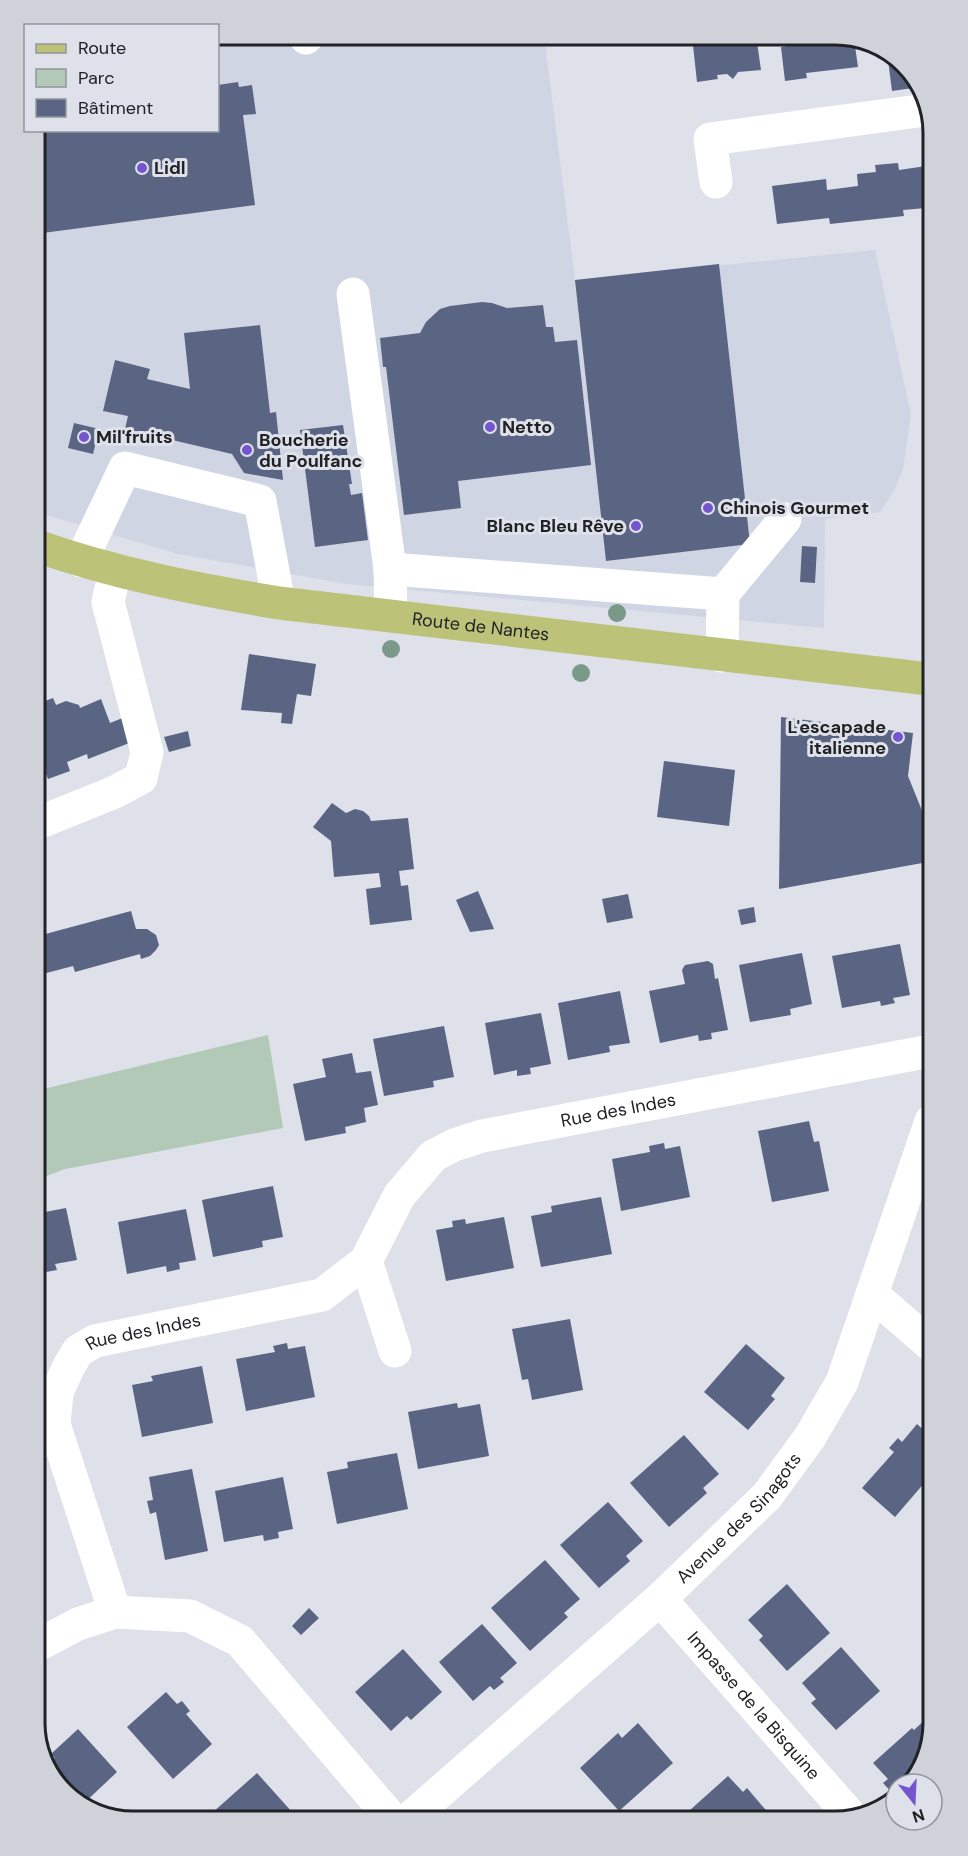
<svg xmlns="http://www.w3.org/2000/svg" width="968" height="1856" font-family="'DM Sans',sans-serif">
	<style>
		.built { fill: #d0d5e4 }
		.green { fill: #b2c9b7 }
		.building { fill: #5a6483 }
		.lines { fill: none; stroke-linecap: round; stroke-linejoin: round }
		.minor { stroke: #fff; stroke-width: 33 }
		.major { stroke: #bcc379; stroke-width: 33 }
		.tree { fill: #7b9989 }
		.poi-dot { fill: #7555cf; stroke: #dee1e9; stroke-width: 2 }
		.labels { text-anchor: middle; stroke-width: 6; stroke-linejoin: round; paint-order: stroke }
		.poi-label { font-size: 18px; font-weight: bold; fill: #212225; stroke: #dee1e9; text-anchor: start }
		.street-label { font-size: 18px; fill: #212225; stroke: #dee1e9 }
		.rim { fill: none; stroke: #212225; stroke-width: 3 }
	</style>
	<rect width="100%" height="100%" fill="#dee1e9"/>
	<path class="built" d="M 318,35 L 544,35 L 575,280 L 875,250 L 911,415 L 903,469 L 895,489 L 880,512 L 825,519 L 824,628 L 347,584 L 178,554 L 36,512 L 35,131 L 218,130 L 218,46 Z"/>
	<path class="green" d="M 268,1035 L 283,1128 L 65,1169 L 39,1179 L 39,1090 Z"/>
	<path class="building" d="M 699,35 L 756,35 L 761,70 L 738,72 L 733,79 L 727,74 L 717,75 L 718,79 L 697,82 L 692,36 Z
		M 813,35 L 842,35 L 854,39 L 858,67 L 806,73 L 807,78 L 785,81 L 781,47 L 801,44 L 800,36 Z
		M 887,52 L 895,55 L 920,87 L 892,91 Z
		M 238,82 L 239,87 L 252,85 L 256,114 L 243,115 L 255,205 L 35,234 L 35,130 L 218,130 L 218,85 Z
		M 898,163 L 899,170 L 926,166 L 926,208 L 903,210 L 904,216 L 830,224 L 829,218 L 777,224 L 772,186 L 826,179 L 827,190 L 858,186 L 857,174 L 876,172 L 875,165 Z
		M 719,264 L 750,544 L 606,561 L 575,280 Z
		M 482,302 L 492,303 L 507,308 L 543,305 L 546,327 L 553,327 L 555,342 L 577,340 L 591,465 L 458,481 L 461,508 L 404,515 L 386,367 L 383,367 L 380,338 L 420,333 L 426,322 L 440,309 L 450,306 Z
		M 260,325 L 270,413 L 276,412 L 283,480 L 244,473 L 232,454 L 125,429 L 128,416 L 103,411 L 115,360 L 150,369 L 147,379 L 190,389 L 184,333 Z
		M 74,423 L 99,429 L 93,454 L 68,448 Z
		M 343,425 L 352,484 L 349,484 L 351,495 L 362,493 L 368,540 L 315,547 L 300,430 Z
		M 802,546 L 817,547 L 815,583 L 800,582 Z
		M 249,654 L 316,664 L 311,696 L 297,694 L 292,724 L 281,723 L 282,713 L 241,710 Z
		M 53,698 L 56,705 L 66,701 L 79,705 L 80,708 L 101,699 L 110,723 L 125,717 L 132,742 L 88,759 L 87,754 L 67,762 L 70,771 L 48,779 L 38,752 L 37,704 Z
		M 781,717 L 913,733 L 908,776 L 929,828 L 928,862 L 779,889 Z
		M 188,731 L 191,746 L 169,752 L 164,737 Z
		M 664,761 L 735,770 L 729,826 L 657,817 Z
		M 332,803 L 346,813 L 355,809 L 363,811 L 369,816 L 371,821 L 408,818 L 414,869 L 399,871 L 401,886 L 408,885 L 412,920 L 370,925 L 366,889 L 381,887 L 379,873 L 334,877 L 331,841 L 313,827 Z
		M 478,891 L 494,929 L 470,932 L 456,900 Z
		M 628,894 L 633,918 L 607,923 L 602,899 Z
		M 754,907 L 756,922 L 741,925 L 738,910 Z
		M 131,911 L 136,929 L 147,929 L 156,935 L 159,945 L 156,950 L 150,956 L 141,959 L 140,954 L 75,972 L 73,966 L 39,975 L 38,936 Z
		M 900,944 L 910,995 L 893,998 L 895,1003 L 881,1006 L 880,1001 L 842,1008 L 832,956 Z
		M 802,953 L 812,1004 L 790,1009 L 791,1015 L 750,1022 L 739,965 Z
		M 708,961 L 713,964 L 715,979 L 718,978 L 728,1030 L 711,1033 L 712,1039 L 699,1041 L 698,1035 L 660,1043 L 649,991 L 685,984 L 682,970 L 685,965 Z
		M 620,991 L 630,1043 L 609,1046 L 610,1052 L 568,1060 L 558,1003 Z
		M 541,1013 L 551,1064 L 530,1068 L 531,1074 L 517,1076 L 517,1070 L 494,1075 L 485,1023 Z
		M 444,1026 L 454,1077 L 433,1081 L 434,1087 L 384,1096 L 373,1039 Z
		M 352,1053 L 356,1073 L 371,1071 L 378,1105 L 364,1108 L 366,1122 L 345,1127 L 346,1133 L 305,1141 L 293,1084 L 326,1077 L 322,1059 Z
		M 809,1121 L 814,1142 L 819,1141 L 829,1191 L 772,1202 L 758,1131 Z
		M 664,1143 L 665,1149 L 680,1146 L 690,1197 L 621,1211 L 612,1159 L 650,1152 L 649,1146 Z
		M 273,1186 L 283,1237 L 262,1241 L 263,1247 L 213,1257 L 202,1200 Z
		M 601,1197 L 612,1254 L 541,1267 L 531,1216 L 552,1212 L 551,1206 Z
		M 66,1208 L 77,1260 L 55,1264 L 57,1270 L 40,1273 L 40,1213 Z
		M 186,1209 L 196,1260 L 179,1263 L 180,1269 L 167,1272 L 166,1266 L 127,1274 L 118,1222 Z
		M 504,1217 L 514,1268 L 446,1281 L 436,1230 L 453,1227 L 452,1221 L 465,1219 L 466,1224 Z
		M 570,1319 L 583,1390 L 532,1400 L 528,1379 L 522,1380 L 512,1329 Z
		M 287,1343 L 288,1349 L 305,1346 L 315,1397 L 246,1411 L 236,1359 L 275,1352 L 273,1346 Z
		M 746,1344 L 785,1378 L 771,1396 L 775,1399 L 748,1430 L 704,1392 Z
		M 202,1366 L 213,1423 L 142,1437 L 132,1385 L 153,1381 L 151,1376 Z
		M 457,1403 L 458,1408 L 480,1404 L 489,1456 L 418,1469 L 408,1412 Z
		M 917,1424 L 927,1433 L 932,1426 L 932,1474 L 895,1517 L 862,1488 L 894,1452 L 889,1448 L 898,1438 L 902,1442 Z
		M 684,1435 L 719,1474 L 703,1488 L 707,1493 L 669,1527 L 630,1483 Z
		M 397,1453 L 408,1509 L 337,1524 L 327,1472 L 348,1468 L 347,1462 Z
		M 192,1469 L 208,1551 L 165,1560 L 156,1512 L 150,1514 L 147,1501 L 153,1500 L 149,1477 Z
		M 283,1477 L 293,1529 L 278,1532 L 279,1538 L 264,1541 L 263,1535 L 224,1542 L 215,1491 Z
		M 608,1502 L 643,1541 L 626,1556 L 630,1561 L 599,1588 L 560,1545 Z
		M 545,1560 L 580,1599 L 564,1613 L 568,1617 L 530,1651 L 491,1608 Z
		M 787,1584 L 830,1633 L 787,1671 L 759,1640 L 763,1636 L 748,1620 Z
		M 309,1608 L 319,1618 L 301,1635 L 292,1626 Z
		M 482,1624 L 517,1663 L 500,1678 L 504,1682 L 494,1690 L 490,1686 L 473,1701 L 439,1662 Z
		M 841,1647 L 880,1691 L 836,1730 L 811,1703 L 816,1699 L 802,1683 Z
		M 403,1649 L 442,1692 L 411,1720 L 407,1716 L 391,1731 L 355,1692 Z
		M 166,1692 L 177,1704 L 182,1701 L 190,1711 L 186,1714 L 212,1744 L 173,1779 L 127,1727 Z
		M 929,1716 L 933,1724 L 917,1778 L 910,1784 L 896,1784 L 895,1796 L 883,1783 L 888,1779 L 873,1763 L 912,1728 L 914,1730 Z
		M 638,1723 L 673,1763 L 619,1811 L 580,1768 L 618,1733 L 622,1738 Z
		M 78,1729 L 117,1772 L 81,1806 L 78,1805 L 46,1766 L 55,1758 L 51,1754 Z
		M 257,1773 L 292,1812 L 283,1820 L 203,1821 Z
		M 728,1776 L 743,1792 L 747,1788 L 770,1815 L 693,1816 L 689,1811 Z"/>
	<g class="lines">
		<g class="minor">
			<path d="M 305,35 L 306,38"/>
			<path d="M 716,182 L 710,139 L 926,110"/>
			<path d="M 353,294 L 390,569 L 391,615"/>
			<path d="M 81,561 L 125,468 L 260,501 L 279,603"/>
			<path d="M 390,569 L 723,594 L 722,656"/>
			<path d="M 723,594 L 785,519"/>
			<path d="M 38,823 L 115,792 L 141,778 L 147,752 L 108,602 L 115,571"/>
			<path d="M 366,1261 L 395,1351"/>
			<path d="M 872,1294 L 932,1346"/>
			<path id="s1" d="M 660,1599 L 849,1814"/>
			<path id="s2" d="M 115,1612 L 54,1424 L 57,1392 L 69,1366 L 78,1351 L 95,1341 L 322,1295 L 366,1261 L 399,1196 L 433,1156 L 454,1145 L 482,1136 L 930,1051"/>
			<path d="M 42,1643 L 78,1624 L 115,1612 L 190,1616 L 240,1641 L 392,1819"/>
			<path id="s3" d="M 409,1819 L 660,1599 L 767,1496 L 810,1437 L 842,1382 L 931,1121"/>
		</g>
		<path class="major" id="s4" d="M 37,546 C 116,574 196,589 279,603 L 929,679"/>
	</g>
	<g class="tree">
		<circle cx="617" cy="613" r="9"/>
		<circle cx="391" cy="649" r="9"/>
		<circle cx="581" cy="673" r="9"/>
	</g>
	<g class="poi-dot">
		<circle cx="142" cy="168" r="6"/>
		<circle cx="490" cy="427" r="6"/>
		<circle cx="84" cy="437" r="6"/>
		<circle cx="247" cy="450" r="6"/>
		<circle cx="708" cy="508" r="6"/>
		<circle cx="636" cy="526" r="6"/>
		<circle cx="898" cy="737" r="6"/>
	</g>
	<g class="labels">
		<g class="poi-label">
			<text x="154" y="174">Lidl</text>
			<text x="502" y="433">Netto</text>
			<text x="96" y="443">Mil'fruits</text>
			<text x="259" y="446">Boucherie<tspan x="259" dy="21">du Poulfanc</tspan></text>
			<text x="720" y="514">Chinois Gourmet</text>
			<text x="624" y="532" text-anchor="end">Blanc Bleu Rêve</text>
			<text x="886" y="733" text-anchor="end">L'escapade<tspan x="886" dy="21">italienne</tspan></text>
		</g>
		<g class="street-label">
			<text dy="6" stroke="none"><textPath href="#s4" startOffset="452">Route de Nantes</textPath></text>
			<text dy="6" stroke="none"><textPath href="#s2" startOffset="900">Rue des Indes</textPath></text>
			<text dy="6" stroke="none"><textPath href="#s2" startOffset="345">Rue des Indes</textPath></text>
			<text dy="6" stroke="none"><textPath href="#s3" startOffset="447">Avenue des Sinagots</textPath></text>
			<text dy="6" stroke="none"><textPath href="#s1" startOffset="142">Impasse de la Bisquine</textPath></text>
		</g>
	</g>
	<path d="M0 0H968V1856H0ZM133 45H835A88 88 0 0 1 923 133V1723A88 88 0 0 1 835 1811H133A88 88 0 0 1 45 1723V133A88 88 0 0 1 133 45Z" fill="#cfd2d9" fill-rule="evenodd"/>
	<path class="rim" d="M133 45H835A88 88 0 0 1 923 133V1723A88 88 0 0 1 835 1811H133A88 88 0 0 1 45 1723V133A88 88 0 0 1 133 45Z"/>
	<rect x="24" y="24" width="195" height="108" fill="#dee1e9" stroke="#92959b" stroke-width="1.5"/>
	<rect x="36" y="44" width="30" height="9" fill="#bcc379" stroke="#92959b" stroke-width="1.5"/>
	<text x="78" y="54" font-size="18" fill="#212225">Route</text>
	<rect x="36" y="69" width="30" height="18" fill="#b2c9b7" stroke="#92959b" stroke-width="1.5"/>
	<text x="78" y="84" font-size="18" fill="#212225">Parc</text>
	<rect x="36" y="99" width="30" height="18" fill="#5a6483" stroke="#92959b" stroke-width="1.5"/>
	<text x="78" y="114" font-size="18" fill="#212225">Bâtiment</text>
	<g transform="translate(914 1802) rotate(162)"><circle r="28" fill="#dee1e9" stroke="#92959b" stroke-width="1.5"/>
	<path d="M0-4.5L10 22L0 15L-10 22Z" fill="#7555cf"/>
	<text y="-9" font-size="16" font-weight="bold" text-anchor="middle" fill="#212225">N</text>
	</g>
</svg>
